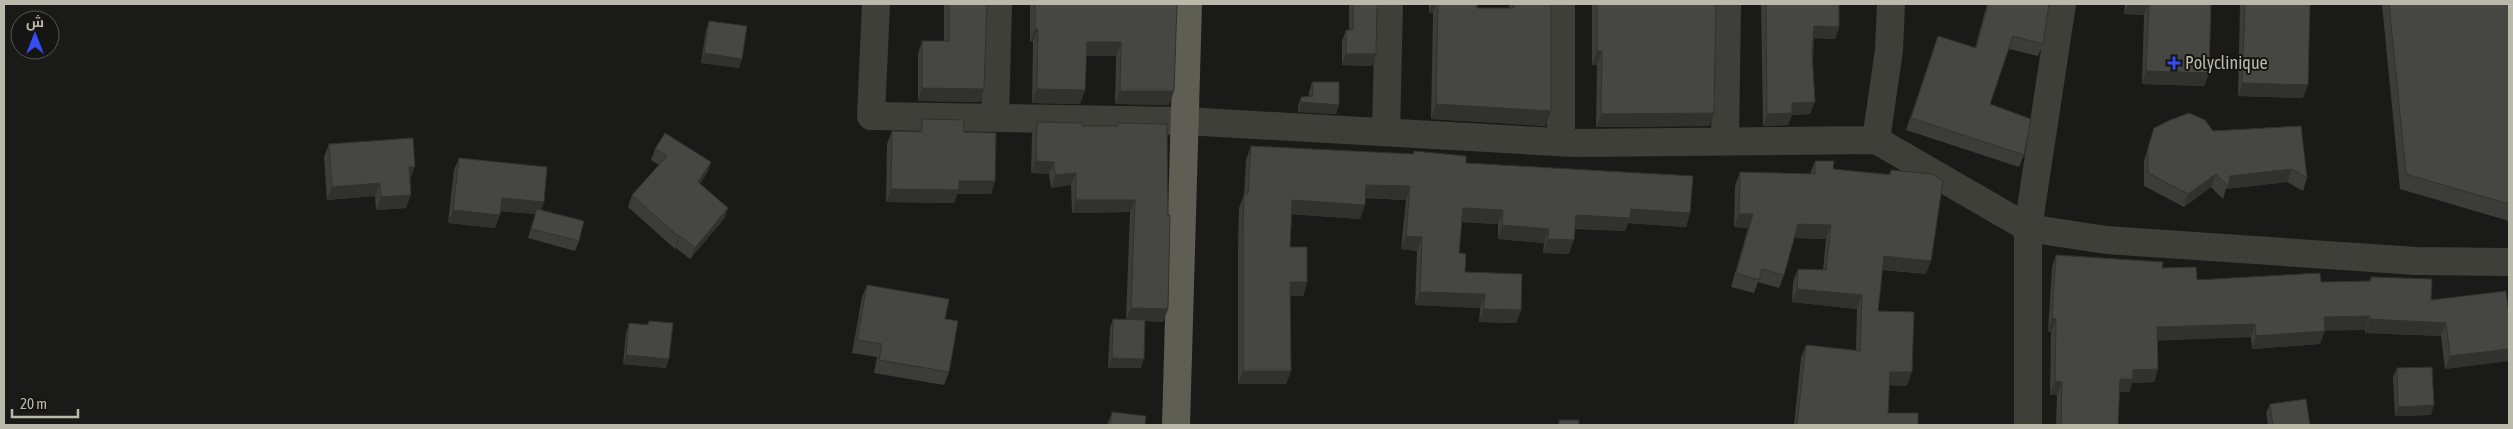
<svg xmlns="http://www.w3.org/2000/svg" width="2513" height="429" font-family="'Asap Condensed',Cairo,sans-serif">
	<style>
		.lines { fill: none; stroke-linecap: round; stroke-linejoin: round }
		.minor { stroke: #3f3f39; stroke-width: 28 }
		.major { stroke: #5e5e55; stroke-width: 28 }
		.wall { fill: #3c3d39 }
		.shaded-wall { fill: #31322e }
		.building { fill: #464742; stroke: #31322e }
		.poi-dot { fill: #374bf3; stroke: #151513; stroke-width: 2 }
		.labels { text-anchor: middle; stroke-width: 4; stroke-linejoin: round; paint-order: stroke }
		.poi-label { font-size: 18px; fill: #bab9aa; stroke: #151513; text-anchor: start }
	</style>
	<rect width="100%" height="100%" fill="#1a1a18"/>
	<g class="lines">
		<path class="minor" d="M 876,4 L 871,116 L 1185,121 L 1574,143 L 1876,140 L 2028,228 L 2106,240 L 2416,261 L 2509,262
			M 995,118 L 998,4
			M 1386,132 L 1389,4
			M 1876,140 L 1889,50 L 1891,4
			M 1725,141 L 1727,4
			M 1561,142 L 1561,4
			M 2028,425 L 2028,228 L 2062,4"/>
		<path class="major" d="M 1176,425 L 1188,4"/>
	</g>
	<path class="wall" d="M 944,4 L 987,4 L 980,102 L 918,101 L 918,54 L 922,41 L 944,41 Z
		M 1030,4 L 1177,4 L 1169,105 L 1115,104 L 1116,56 L 1086,56 L 1085,90 L 1080,104 L 1032,103 L 1033,42 L 1030,42 Z
		M 1349,4 L 1377,4 L 1376,54 L 1372,66 L 1342,65 L 1342,41 L 1346,30 L 1349,30 Z
		M 1429,4 L 1477,4 L 1477,8 L 1509,8 L 1509,4 L 1551,4 L 1551,111 L 1545,126 L 1431,119 L 1433,13 L 1429,13 Z
		M 1592,4 L 1716,4 L 1710,126 L 1596,127 L 1597,65 L 1592,65 Z
		M 1761,4 L 1839,4 L 1839,27 L 1835,39 L 1814,38 L 1810,114 L 1792,115 L 1788,125 L 1763,126 Z
		M 1987,4 L 2049,4 L 2043,44 L 2038,56 L 2009,49 L 1990,104 L 2024,155 L 2019,167 L 1906,130 L 1938,36 L 1975,48 Z
		M 2125,4 L 2211,4 L 2209,73 L 2204,86 L 2142,84 L 2144,15 L 2124,14 Z
		M 2240,4 L 2310,4 L 2303,98 L 2238,96 Z
		M 2382,4 L 2509,4 L 2509,221 L 2400,189 Z
		M 709,21 L 739,68 L 701,63 L 706,30 Z
		M 1312,82 L 1339,105 L 1336,114 L 1298,112 L 1298,106 L 1301,97 L 1309,97 L 1309,92 Z
		M 922,119 L 995,181 L 991,194 L 957,194 L 954,203 L 886,202 L 887,144 L 892,131 L 918,132 Z
		M 1037,122 L 1082,126 L 1117,126 L 1118,123 L 1168,309 L 1163,322 L 1145,321 L 1141,368 L 1108,368 L 1110,328 L 1113,319 L 1126,319 L 1130,212 L 1072,213 L 1071,185 L 1051,188 L 1049,174 L 1031,173 L 1032,134 Z
		M 2301,126 L 2307,178 L 2303,191 L 2287,182 L 2226,189 L 2223,199 L 2211,187 L 2184,207 L 2144,186 L 2144,161 L 2154,128 L 2213,131 Z
		M 329,144 L 410,180 L 406,208 L 376,210 L 375,196 L 327,200 L 324,157 Z
		M 1251,146 L 1413,154 L 1414,151 L 1690,213 L 1686,227 L 1628,223 L 1625,231 L 1575,229 L 1569,254 L 1543,253 L 1544,243 L 1498,239 L 1498,224 L 1462,222 L 1459,253 L 1465,272 L 1521,310 L 1516,323 L 1479,322 L 1480,308 L 1415,305 L 1417,251 L 1401,249 L 1406,200 L 1365,198 L 1360,219 L 1292,214 L 1290,247 L 1307,282 L 1303,296 L 1290,296 L 1291,371 L 1286,384 L 1238,384 L 1238,247 L 1239,208 L 1244,195 L 1246,160 Z
		M 655,149 L 711,162 L 707,173 L 700,184 L 728,208 L 724,219 L 690,259 L 676,248 L 675,249 L 628,207 L 632,195 L 659,165 L 651,160 Z
		M 459,158 L 544,202 L 541,210 L 579,241 L 575,251 L 528,238 L 535,214 L 500,211 L 495,228 L 448,223 L 454,170 Z
		M 1815,161 L 1833,169 L 1889,174 L 1891,170 L 1926,274 L 1882,270 L 1878,311 L 1907,386 L 1889,385 L 1888,413 L 1918,425 L 1794,425 L 1801,358 L 1806,345 L 1856,350 L 1857,309 L 1792,302 L 1793,282 L 1798,269 L 1823,270 L 1826,239 L 1794,238 L 1784,275 L 1779,288 L 1758,282 L 1754,293 L 1731,287 L 1748,228 L 1734,227 L 1735,186 L 1740,172 L 1810,174 Z
		M 2056,255 L 2162,268 L 2197,280 L 2321,282 L 2369,281 L 2371,277 L 2431,300 L 2509,314 L 2509,361 L 2445,369 L 2441,336 L 2365,333 L 2365,330 L 2325,330 L 2320,344 L 2252,349 L 2251,337 L 2158,340 L 2158,369 L 2154,382 L 2132,383 L 2129,392 L 2119,392 L 2118,425 L 2056,425 L 2057,395 L 2050,395 L 2051,332 L 2048,331 L 2052,268 Z
		M 867,285 L 945,319 L 949,372 L 944,385 L 874,373 L 877,357 L 852,353 L 862,297 Z
		M 649,321 L 666,368 L 623,364 L 626,333 L 629,323 L 647,325 Z
		M 2397,368 L 2431,415 L 2395,416 L 2393,377 Z
		M 2270,404 L 2310,425 L 2268,425 L 2266,413 Z
		M 1112,412 L 1145,425 L 1107,425 Z"/>
	<path class="shaded-wall" d="M 1432,4 L 1436,4 L 1433,13 L 1429,13 Z
		M 2128,4 L 2148,4 L 2144,15 L 2124,14 Z
		M 1814,26 L 1839,27 L 1835,39 L 1810,38 Z
		M 1035,29 L 1038,29 L 1033,42 L 1030,42 Z
		M 1087,42 L 1121,42 L 1116,56 L 1082,56 Z
		M 1597,51 L 1602,51 L 1597,65 L 1592,65 Z
		M 704,53 L 742,59 L 739,68 L 701,63 Z
		M 1346,54 L 1376,54 L 1372,66 L 1342,65 Z
		M 2146,71 L 2209,73 L 2204,86 L 2142,84 Z
		M 2242,83 L 2308,85 L 2303,98 L 2238,96 Z
		M 922,88 L 984,89 L 980,102 L 918,101 Z
		M 1037,89 L 1085,90 L 1080,104 L 1032,103 Z
		M 1120,91 L 1174,91 L 1169,105 L 1115,104 Z
		M 1301,102 L 1339,105 L 1336,114 L 1298,112 Z
		M 1815,102 L 1810,114 L 1792,115 L 1788,125 L 1763,126 L 1767,114 L 1792,103 Z
		M 1436,104 L 1551,111 L 1545,126 L 1431,119 Z
		M 1714,113 L 1710,126 L 1596,127 L 1601,114 Z
		M 1036,161 L 1054,162 L 1049,174 L 1031,173 Z
		M 711,162 L 707,173 L 694,194 L 698,182 Z
		M 409,167 L 415,167 L 410,180 L 404,180 Z
		M 2292,169 L 2287,182 L 2226,189 L 2230,176 Z
		M 1076,173 L 1071,185 L 1051,188 L 1055,175 Z
		M 2216,174 L 2211,187 L 2184,207 L 2188,194 Z
		M 959,181 L 995,181 L 991,194 L 957,194 L 954,203 L 886,202 L 891,189 Z
		M 380,183 L 375,196 L 327,200 L 332,187 Z
		M 1366,185 L 1410,186 L 1406,200 L 1361,198 Z
		M 411,195 L 406,208 L 376,210 L 381,197 Z
		M 502,198 L 544,202 L 539,215 L 537,209 L 535,214 L 497,211 Z
		M 1076,200 L 1135,200 L 1130,212 L 1072,213 Z
		M 1292,200 L 1365,205 L 1360,219 L 1287,214 Z
		M 728,208 L 724,219 L 690,259 L 695,248 Z
		M 1463,208 L 1503,210 L 1498,224 L 1458,222 Z
		M 1631,209 L 1690,213 L 1686,227 L 1628,223 L 1625,231 L 1571,228 L 1576,215 Z
		M 453,210 L 500,215 L 495,228 L 448,223 Z
		M 1739,214 L 1753,214 L 1748,228 L 1734,227 Z
		M 1798,224 L 1831,225 L 1826,239 L 1793,238 Z
		M 1502,225 L 1549,229 L 1544,243 L 1498,239 Z
		M 680,236 L 676,248 L 675,249 L 679,237 Z
		M 1406,236 L 1422,237 L 1417,251 L 1401,249 Z
		M 1548,239 L 1574,240 L 1569,254 L 1543,253 Z
		M 1884,256 L 1931,261 L 1926,274 L 1879,269 Z
		M 1290,282 L 1307,282 L 1303,296 L 1285,296 Z
		M 1797,289 L 1862,295 L 1857,309 L 1792,302 Z
		M 1420,292 L 1485,294 L 1480,308 L 1415,305 Z
		M 1131,308 L 1168,309 L 1163,322 L 1126,320 Z
		M 1484,309 L 1521,310 L 1516,323 L 1479,322 Z
		M 2370,316 L 2365,330 L 2319,331 L 2324,317 Z
		M 2052,318 L 2056,319 L 2051,332 L 2048,331 Z
		M 2370,319 L 2446,323 L 2441,336 L 2365,333 Z
		M 2255,324 L 2251,337 L 2152,341 L 2157,327 Z
		M 2325,331 L 2320,344 L 2252,349 L 2256,336 Z
		M 2509,349 L 2509,361 L 2445,369 L 2450,356 Z
		M 626,355 L 669,359 L 666,368 L 623,364 Z
		M 1112,358 L 1144,359 L 1141,368 L 1108,368 Z
		M 2158,369 L 2154,382 L 2132,383 L 2129,392 L 2115,392 L 2120,379 L 2133,370 Z
		M 1243,371 L 1291,371 L 1286,384 L 1238,384 Z
		M 1890,372 L 1912,372 L 1907,386 L 1885,385 Z
		M 2055,381 L 2062,382 L 2057,395 L 2050,395 Z
		M 2434,405 L 2431,415 L 2395,416 L 2398,407 Z"/>
	<path class="building" d="M 949,4 L 987,4 L 984,89 L 922,88 L 922,41 L 949,41 Z
		M 1035,4 L 1177,4 L 1174,91 L 1120,91 L 1121,42 L 1087,42 L 1085,90 L 1037,89 L 1038,29 L 1035,29 Z
		M 1353,4 L 1377,4 L 1376,54 L 1346,54 L 1346,30 L 1353,30 Z
		M 1438,4 L 1477,4 L 1477,8 L 1514,8 L 1514,4 L 1551,4 L 1551,111 L 1436,104 Z
		M 1597,4 L 1716,4 L 1714,113 L 1601,114 L 1602,51 L 1597,51 Z
		M 1766,4 L 1839,4 L 1839,27 L 1814,26 L 1812,53 L 1815,102 L 1792,103 L 1792,113 L 1767,114 Z
		M 1988,4 L 2049,4 L 2043,44 L 2013,36 L 1990,104 L 2031,119 L 2024,155 L 1911,118 L 1938,36 L 1976,48 Z
		M 2149,4 L 2211,4 L 2209,73 L 2146,71 Z
		M 2245,4 L 2310,4 L 2308,85 L 2242,83 Z
		M 2389,4 L 2509,4 L 2509,204 L 2406,174 Z
		M 709,21 L 747,26 L 742,59 L 704,53 Z
		M 1312,82 L 1339,82 L 1339,105 L 1301,102 L 1301,97 L 1313,96 Z
		M 2189,113 L 2205,120 L 2213,131 L 2301,126 L 2307,178 L 2292,169 L 2230,176 L 2228,186 L 2216,174 L 2188,194 L 2148,173 L 2148,148 L 2154,128 L 2170,120 Z
		M 922,119 L 964,120 L 964,132 L 996,133 L 995,181 L 959,181 L 959,190 L 891,189 L 892,131 L 922,132 Z
		M 1037,122 L 1082,123 L 1082,126 L 1118,126 L 1118,123 L 1167,124 L 1168,215 L 1170,215 L 1168,309 L 1131,308 L 1135,200 L 1076,200 L 1076,173 L 1055,175 L 1054,162 L 1036,161 Z
		M 665,133 L 711,162 L 698,182 L 728,208 L 695,248 L 680,236 L 679,237 L 632,195 L 667,156 L 655,149 Z
		M 413,138 L 415,167 L 409,167 L 411,195 L 381,197 L 380,183 L 332,187 L 329,144 Z
		M 1251,146 L 1414,154 L 1414,151 L 1466,156 L 1466,163 L 1693,176 L 1690,213 L 1631,209 L 1630,218 L 1576,215 L 1574,240 L 1548,239 L 1549,229 L 1502,225 L 1503,210 L 1463,208 L 1459,253 L 1466,254 L 1465,272 L 1522,274 L 1521,310 L 1484,309 L 1485,294 L 1420,292 L 1422,237 L 1406,236 L 1410,186 L 1366,185 L 1365,205 L 1292,200 L 1290,247 L 1307,247 L 1307,282 L 1290,282 L 1291,371 L 1243,371 L 1243,233 L 1244,194 L 1248,194 Z
		M 459,158 L 547,167 L 544,202 L 502,198 L 500,215 L 453,210 Z
		M 1815,161 L 1834,161 L 1833,169 L 1890,175 L 1891,170 L 1932,174 L 1943,181 L 1931,261 L 1884,256 L 1878,311 L 1914,312 L 1912,372 L 1890,372 L 1888,413 L 1918,413 L 1918,425 L 1797,425 L 1806,345 L 1860,351 L 1862,295 L 1797,289 L 1798,269 L 1826,270 L 1831,225 L 1798,224 L 1784,275 L 1762,269 L 1759,280 L 1736,273 L 1753,214 L 1739,214 L 1740,172 L 1815,174 Z
		M 537,209 L 584,221 L 579,241 L 531,229 Z
		M 2056,255 L 2163,262 L 2162,268 L 2196,267 L 2197,280 L 2320,273 L 2321,282 L 2371,281 L 2371,277 L 2432,279 L 2431,300 L 2506,291 L 2509,314 L 2509,349 L 2450,356 L 2446,323 L 2370,319 L 2370,316 L 2324,317 L 2325,331 L 2256,336 L 2255,324 L 2157,327 L 2158,369 L 2133,370 L 2133,379 L 2120,379 L 2118,425 L 2061,425 L 2062,382 L 2055,381 L 2056,319 L 2052,318 Z
		M 867,285 L 949,299 L 945,319 L 958,321 L 949,372 L 879,360 L 882,344 L 857,340 Z
		M 1113,319 L 1145,320 L 1144,359 L 1112,358 Z
		M 649,321 L 673,323 L 669,359 L 626,355 L 629,323 L 648,325 Z
		M 2432,367 L 2434,405 L 2398,407 L 2397,368 Z
		M 2306,399 L 2310,425 L 2273,425 L 2270,404 Z
		M 1112,412 L 1146,416 L 1145,425 L 1110,425 Z
		M 1559,420 L 1579,420 L 1579,425 L 1559,425 Z"/>
	<path class="poi-dot" d="M2171.5 55.5h5v5h5v5h-5v5h-5v-5h-5v-5h5z"/>
	<g class="labels">
		<g class="poi-label">
			<text x="2185" y="69">Polyclinique</text>
		</g>
	</g>
	<rect width="2513" height="429" fill="none" stroke="#bab9aa" stroke-width="10"/>
	<g transform="translate(35 35)"><circle r="24" fill="#151513" stroke="#57574f"/>
	<path d="M0-4L9 19L0 12L-9 19Z" fill="#374bf3"/>
	<text y="-8" font-size="14" font-weight="bold" text-anchor="middle" fill="#bab9aa">ش</text>
	</g>
	<path d="M12 409v8h66v-8" fill="none" stroke="#bab9aa" stroke-width="2.5"/>
	<text x="20" y="409" font-size="15" fill="#bab9aa" stroke="#151513" stroke-width="4" paint-order="stroke">20 m</text>
</svg>
